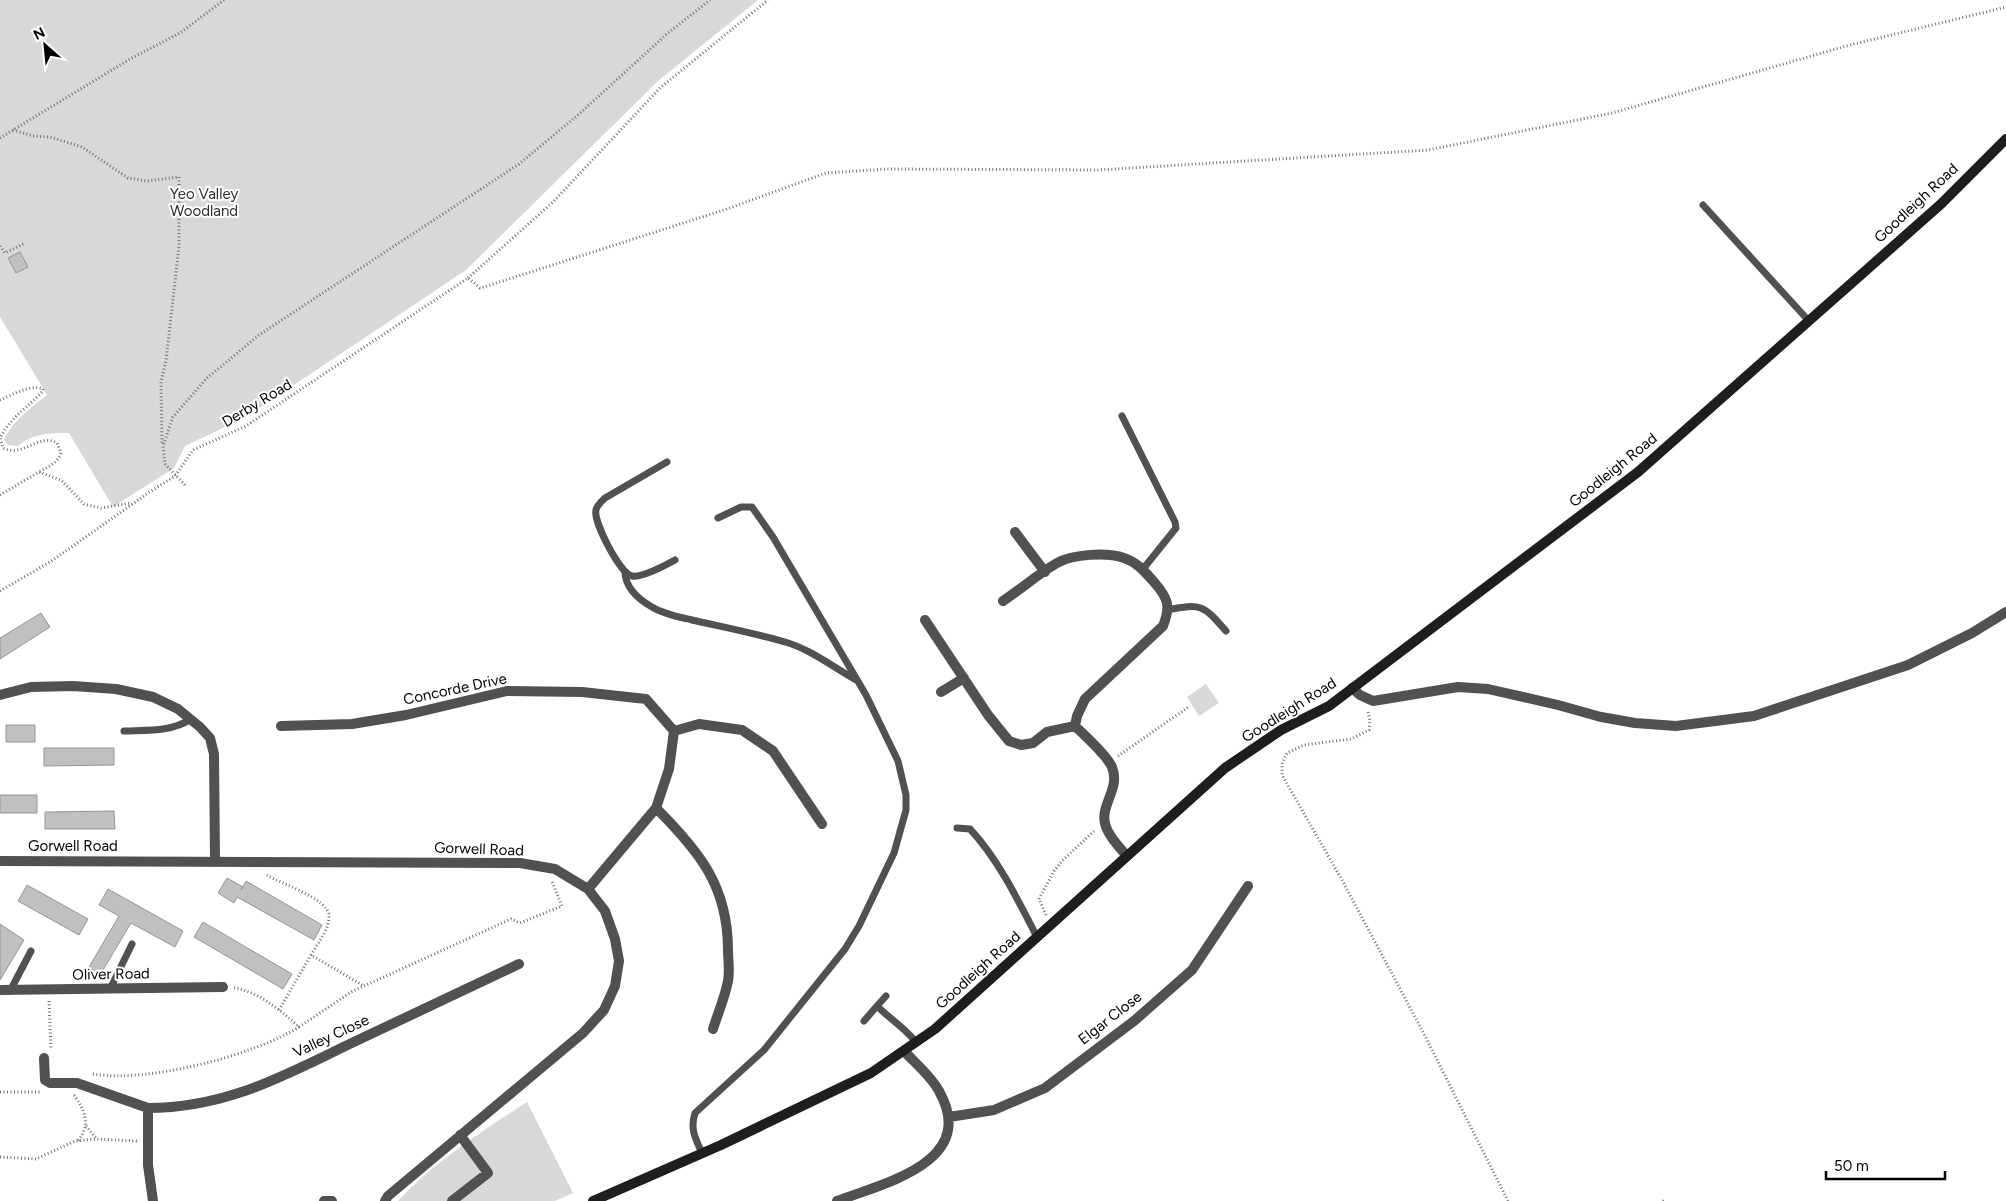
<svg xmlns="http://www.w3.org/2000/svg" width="2006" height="1201" font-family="Figtree,sans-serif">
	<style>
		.green { fill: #d8d8d8 }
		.building { fill: #c0c0c0; stroke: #959595 }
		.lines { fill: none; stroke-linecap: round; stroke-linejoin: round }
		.path { stroke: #737373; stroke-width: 3; stroke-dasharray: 1 2.5; stroke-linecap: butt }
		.lane { stroke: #515151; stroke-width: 7 }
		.street { stroke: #515151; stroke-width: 10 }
		.secondary { stroke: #1e1e1e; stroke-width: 10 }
		.labels { text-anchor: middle; stroke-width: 4; stroke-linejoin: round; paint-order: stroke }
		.park-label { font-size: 15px; fill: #2f2f2f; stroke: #fff }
		.street-label { font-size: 15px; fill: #000; stroke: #fff }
	</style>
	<rect width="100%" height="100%" fill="#fff"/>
	<path class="green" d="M 0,0 L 758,0 L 658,81 L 466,270 L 246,417 L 185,446 L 174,468 L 113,507 L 69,433 C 51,433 33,433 18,446 L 8,445 L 4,440 C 12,421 31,408 47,395 L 0,317 Z
		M 1206,684 L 1219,703 L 1199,716 L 1187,697 Z
		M 527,1102 L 573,1193 L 555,1201 L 398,1201 C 435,1161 481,1132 527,1102 Z"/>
	<path class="building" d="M 20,252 L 28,267 L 16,273 L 8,258 Z
		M 41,613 L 50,627 L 0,659 L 0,638 Z
		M 6,725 L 35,725 L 35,742 L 6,742 Z
		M 44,748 L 114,748 L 114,765 L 44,766 Z
		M 0,795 L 37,795 L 37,813 L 0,813 Z
		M 114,811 L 115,829 L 45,829 L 45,812 Z
		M 227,878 L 243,887 L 241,890 L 246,881 L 322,925 L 314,940 L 237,897 L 234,903 L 218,893 Z
		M 27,885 L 88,919 L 79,935 L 18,901 Z
		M 108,889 L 183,931 L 175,947 L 131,923 L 100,975 L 89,967 L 119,916 L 99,905 Z
		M 203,922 L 292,974 L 283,989 L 194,937 Z
		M 0,924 L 24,940 L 0,980 Z"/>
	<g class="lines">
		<path class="path" d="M 13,130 L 33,136 L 50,137 L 82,147 L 128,178 L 147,181 L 179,177 L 179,246 L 166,361 L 161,382 L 162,443
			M 0,138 L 130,59 L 180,33 L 224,0
			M 0,246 L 5,253 L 25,243
			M 468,278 L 553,202 L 660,88 L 768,0
			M 0,400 C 12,395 30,384 43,389 L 43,391 C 28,407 10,418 0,438 L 3,448 C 22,458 39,433 57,443 L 61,453 C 58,463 48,467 39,472
			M 185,485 L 165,464 L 163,446 L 173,417 L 206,379 L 259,335 L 519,164 L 578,115 L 668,33 L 710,0
			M 0,495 L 39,472 L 61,480 L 84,504 L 101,508 L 131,503
			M 0,591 L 50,562 L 151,491 L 175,476 L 193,450 L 246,426 L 468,278 L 480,288 L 484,287 L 727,209 L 826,173 L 887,169 L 1098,170 L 1428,150 L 1612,113 L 1850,45 L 2006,7
			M 1368,712 L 1370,721 L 1369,730 L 1351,739 L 1304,745 L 1287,753 L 1282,764 L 1282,775 L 1342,880 L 1423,1032 L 1508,1201
			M 1118,756 L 1190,706
			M 267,875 C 281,884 327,898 329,915 C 330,929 317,944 311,955 L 364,986
			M 1046,915 L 1039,899 L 1054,871 L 1062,861 L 1094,831
			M 234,988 C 256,990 283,1012 299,1027 L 351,992 L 511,919 L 520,923 L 562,906 L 552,882
			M 49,1001 L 51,1049
			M 279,1010 L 311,955
			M 93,1074 C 148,1083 252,1056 299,1027
			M 0,1092 L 40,1092
			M 74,1095 C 85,1110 91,1125 78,1141
			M 86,1126 L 96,1138
			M 0,1157 L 36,1159 L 75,1141 L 96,1139 L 138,1141
			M 1663,1201 L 1664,1200"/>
		<path class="lane" d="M 1703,205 L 1808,320
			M 1122,416 L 1175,522 L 1176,528 L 1143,569
			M 667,462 L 605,498 C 602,501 597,505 596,510 C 593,521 620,574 632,576 C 641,578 666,565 675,560
			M 625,573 C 626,589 638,599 652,607 C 663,614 679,617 692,620 C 723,627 754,633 785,642 C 810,649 833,667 856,680
			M 1167,610 C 1202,603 1203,605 1226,631
			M 124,731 C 148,730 171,732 191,719
			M 957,828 L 970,829 C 998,859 1018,900 1037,937
			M 110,989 L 132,944
			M 10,991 L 31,951
			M 877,1006 L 886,996
			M 864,1021 L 877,1006 C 891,1020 903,1026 916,1042
			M 702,1153 C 695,1138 690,1129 695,1113 L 764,1050 L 845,949 L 859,926 L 894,853 L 906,810 L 906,795 L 898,761 L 866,695 L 773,537 L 752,507 L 741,507 L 718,518"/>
		<path class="street" d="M 1015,532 L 1045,572
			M 1003,601 C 1021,589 1038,574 1057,563 C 1073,554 1107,552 1124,558 C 1137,562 1145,572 1154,582 C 1168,598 1171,606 1163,626 L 1085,699 L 1077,716 L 1075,726 C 1085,736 1106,754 1112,767 C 1121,790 1098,806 1106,827 C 1110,838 1119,847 1127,856
			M 925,620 L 988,715 L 1009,741 L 1021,745 L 1033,743 L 1047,732 L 1075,726
			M 1352,688 L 1360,695 L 1373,701 L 1458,687 L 1488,689 L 1558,705 L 1601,717 L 1635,723 L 1676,726 L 1754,716 L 1908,665 L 1972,633 L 2006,612
			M 941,692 L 964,678
			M 0,695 L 31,687 L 73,686 L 116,689 L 153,697 L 178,709 L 200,727 L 210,738 L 214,754 L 215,860
			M 281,726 L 352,724 L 406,715 L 507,691 L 582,692 L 646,699 L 674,731 L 669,769 L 656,808 L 588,889
			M 674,731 L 699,724 L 742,730 L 773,751 L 822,824
			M 656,808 C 699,851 728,886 728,950 C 728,960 730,971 728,981 C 725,997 718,1013 713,1029
			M 0,861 L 520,863 L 555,869 L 588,889 L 605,911 L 615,939 L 619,961 L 615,986 L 604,1010 L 583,1033 L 388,1196 L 385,1201
			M 0,990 L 223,987
			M 44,1058 L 45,1080 L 50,1083 L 77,1083 L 148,1108
			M 949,1117 L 994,1110 L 1045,1088 L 1134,1021 L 1192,970 L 1248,886
			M 153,1201 L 148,1165 L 148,1108 C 229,1108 286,1074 356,1041 C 410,1015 465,990 519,964
			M 324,1201 L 332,1201
			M 452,1201 L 488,1173 L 460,1135
			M 837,1201 C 884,1183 979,1162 939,1091 C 931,1076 915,1063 904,1051"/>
		<path class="secondary" d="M 593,1201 L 721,1145 L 871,1073 L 935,1029 L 1225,768 L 1281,730 L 1329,706 L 1638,472 L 1941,204 L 2006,139"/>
	</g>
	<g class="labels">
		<g class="park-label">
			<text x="204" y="199">Yeo Valley<tspan x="204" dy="17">Woodland</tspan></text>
		</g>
		<g class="street-label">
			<text transform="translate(1916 203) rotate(-43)" y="5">Goodleigh Road</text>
			<text transform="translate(257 403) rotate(-31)" y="5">Derby Road</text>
			<text transform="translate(1613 470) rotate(-39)" y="5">Goodleigh Road</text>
			<text transform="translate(455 689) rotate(-12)" y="5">Concorde Drive</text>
			<text transform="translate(1289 710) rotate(-32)" y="5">Goodleigh Road</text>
			<text x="73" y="851">Gorwell Road</text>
			<text transform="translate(479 849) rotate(2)" y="5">Gorwell Road</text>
			<text transform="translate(978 970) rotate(-42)" y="5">Goodleigh Road</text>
			<text transform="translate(111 974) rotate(-1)" y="5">Oliver Road</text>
			<text transform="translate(1110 1018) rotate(-38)" y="5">Elgar Close</text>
			<text transform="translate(331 1036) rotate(-25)" y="5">Valley Close</text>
		</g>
	</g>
	<g transform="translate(45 45) rotate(333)" stroke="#ffffff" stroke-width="4" paint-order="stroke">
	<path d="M0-4L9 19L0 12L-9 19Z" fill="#000000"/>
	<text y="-8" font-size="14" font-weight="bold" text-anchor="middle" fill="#000000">N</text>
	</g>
	<path d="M1826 1171v8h119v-8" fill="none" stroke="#000000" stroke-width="2.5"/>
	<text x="1834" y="1171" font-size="15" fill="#000000" stroke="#ffffff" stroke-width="4" paint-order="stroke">50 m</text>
</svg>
